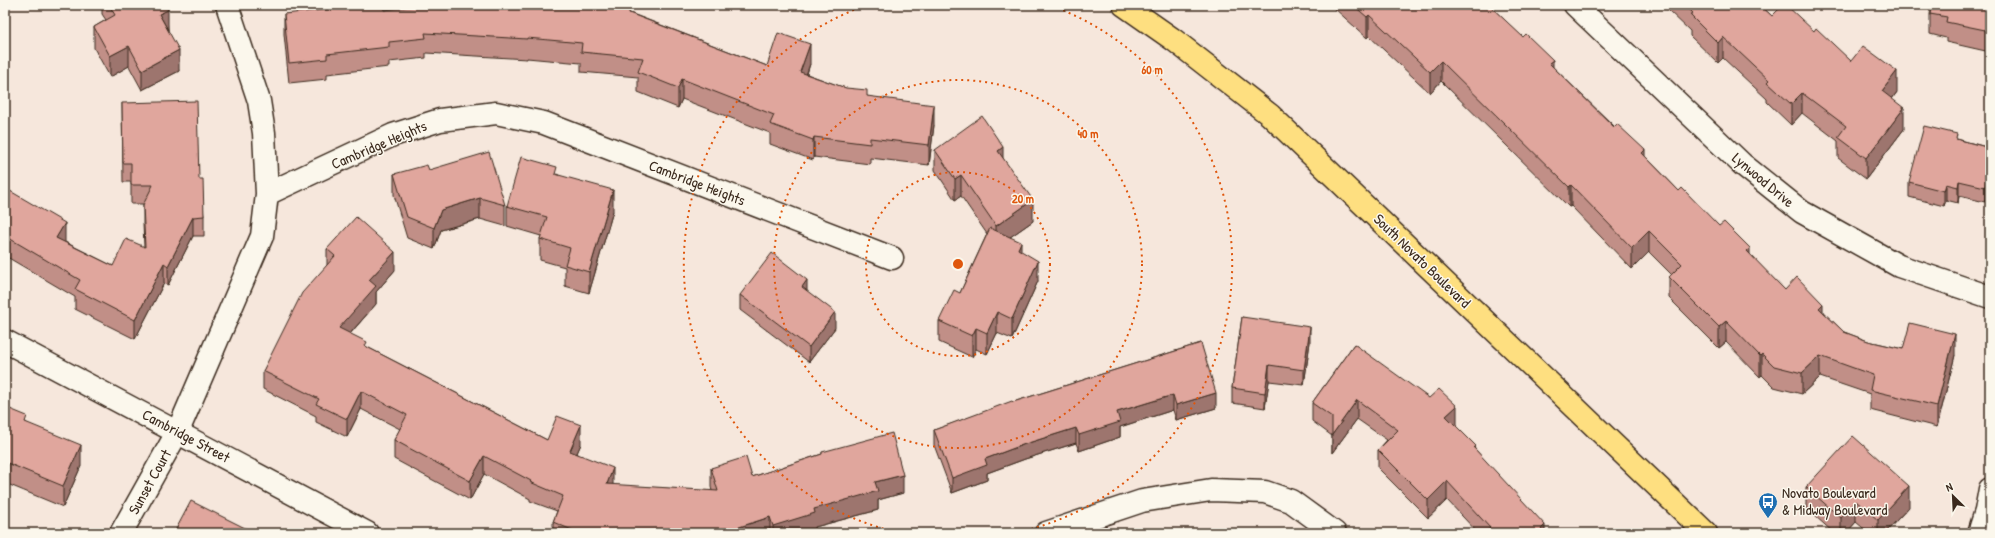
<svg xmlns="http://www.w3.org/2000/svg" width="1995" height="538" font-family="'Patrick Hand',sans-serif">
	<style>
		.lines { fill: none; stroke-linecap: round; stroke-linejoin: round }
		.minor-casing { stroke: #3b2a1e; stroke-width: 25 }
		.major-casing { stroke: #3b2a1e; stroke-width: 25 }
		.minor { stroke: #fbf7ec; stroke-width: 22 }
		.major { stroke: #fedf80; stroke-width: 22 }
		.wall { fill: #c18f87; stroke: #3b2a1e }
		.shaded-wall { fill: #9d746e; stroke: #3b2a1e }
		.building { fill: #e0a69d; stroke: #3b2a1e }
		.ring { fill: none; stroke: #df570d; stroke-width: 2; stroke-dasharray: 2 4 }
		.labels { text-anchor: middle; stroke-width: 3; stroke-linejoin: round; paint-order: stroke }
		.street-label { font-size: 15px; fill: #3b2a1e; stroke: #fbf7ec }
		.poi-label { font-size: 15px; fill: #3b2a1e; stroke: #fbf7ec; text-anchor: start }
		.centre { fill: #df570d; stroke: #fbf7ec; stroke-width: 2 }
		.ring-label { font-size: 12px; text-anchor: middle; font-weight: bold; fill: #df570d; stroke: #fbf7ec; stroke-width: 3; stroke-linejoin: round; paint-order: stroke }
	</style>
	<rect width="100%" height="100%" fill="#f6e7dc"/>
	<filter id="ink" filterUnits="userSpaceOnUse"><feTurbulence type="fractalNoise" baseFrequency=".025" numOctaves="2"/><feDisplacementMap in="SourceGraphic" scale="8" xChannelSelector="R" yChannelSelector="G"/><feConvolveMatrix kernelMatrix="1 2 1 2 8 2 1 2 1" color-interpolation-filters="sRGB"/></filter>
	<g filter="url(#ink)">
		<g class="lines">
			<defs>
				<path id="minor" d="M 1575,5 L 1742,164 L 1802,212 L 1899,266 L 1990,297
					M 267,194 L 393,135 L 440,120 L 496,113 L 544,123 L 892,258
					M 5,341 L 367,533
					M 121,533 L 178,431 L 262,236 L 267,194 L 264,133 L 259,101 L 227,5
					M 1046,533 L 1142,501 L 1211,490 L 1265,492 L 1291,501 L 1335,533
					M 1979,533 L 1986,511 L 1990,489"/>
				<path id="major" d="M 1124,5 L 1174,40 L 1270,115 L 1706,533"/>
			</defs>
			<use href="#minor" class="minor-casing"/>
			<use href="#major" class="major-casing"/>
			<use href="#minor" class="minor"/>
			<use href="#major" class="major"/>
		</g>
		<path class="wall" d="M 102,5 L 166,5 L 168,30 L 179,71 L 142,90 L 129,66 L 110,77 L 94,48 L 94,27 L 106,20 L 102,14 Z
			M 1334,5 L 1489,5 L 1645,156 L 1679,191 L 1719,226 L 1750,255 L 1785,290 L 1823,312 L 1844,332 L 1868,341 L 1903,349 L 1955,355 L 1937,427 L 1870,410 L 1870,394 L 1820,377 L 1802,394 L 1774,387 L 1762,375 L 1760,377 L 1726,342 L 1719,348 L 1669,298 L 1669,277 L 1672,275 L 1649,252 L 1632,269 L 1571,206 L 1569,207 L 1441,81 L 1430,93 L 1369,36 L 1367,38 L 1334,8 Z
			M 1668,5 L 1760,5 L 1772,16 L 1814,31 L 1851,61 L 1897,92 L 1892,99 L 1904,129 L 1866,179 L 1838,158 L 1838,141 L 1802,113 L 1791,125 L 1767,102 L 1767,99 L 1723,58 L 1718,63 L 1690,36 L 1690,31 L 1668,10 Z
			M 1990,5 L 1990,52 L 1946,42 L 1946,38 L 1930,34 L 1930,14 Z
			M 384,10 L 630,13 L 767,66 L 810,64 L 807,74 L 867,96 L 934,125 L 929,165 L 870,158 L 870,164 L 814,157 L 813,160 L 770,144 L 770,133 L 682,99 L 678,108 L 638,92 L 638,77 L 581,72 L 581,63 L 527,58 L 527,59 L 426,53 L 426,58 L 389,62 L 389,67 L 327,74 L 327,79 L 289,83 L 284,34 L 284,14 Z
			M 122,103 L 199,179 L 204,216 L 204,236 L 193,236 L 168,285 L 164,283 L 135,339 L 75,309 L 75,297 L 7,257 L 5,188 L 65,242 L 113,266 L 144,247 L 143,224 L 143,204 L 131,204 L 131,182 L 123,182 Z
			M 1957,139 L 1990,148 L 1990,181 L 1985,202 L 1959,196 L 1958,203 L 1946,200 L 1944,206 L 1909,197 L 1909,182 Z
			M 935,150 L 1003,158 L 1033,221 L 1010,237 L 1021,251 L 1038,281 L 1012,339 L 997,333 L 987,354 L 976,349 L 972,357 L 939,342 L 939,321 L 960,293 L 987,234 L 961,196 L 955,200 L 935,170 Z
			M 429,170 L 505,205 L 505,226 L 480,219 L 441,230 L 434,249 L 407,238 L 394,195 L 394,174 Z
			M 557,174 L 613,211 L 589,293 L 565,286 L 565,267 L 540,260 L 540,239 L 541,236 L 507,226 L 507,206 Z
			M 327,249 L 395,270 L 376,292 L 376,304 L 350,334 L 367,347 L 547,440 L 581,444 L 577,453 L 613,485 L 712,491 L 711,487 L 711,468 L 752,477 L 822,454 L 822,452 L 903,493 L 878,500 L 878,510 L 815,527 L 815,531 L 810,533 L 553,533 L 553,522 L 557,511 L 530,501 L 530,499 L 484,474 L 470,500 L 394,459 L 394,440 L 400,429 L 361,409 L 347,437 L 316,422 L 316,416 L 263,389 L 263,371 L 327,265 Z
			M 740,295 L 835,328 L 809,362 L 740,310 Z
			M 1242,317 L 1310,342 L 1304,385 L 1269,381 L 1265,408 L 1232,403 L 1232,388 Z
			M 1201,343 L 1216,408 L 1176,420 L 1173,410 L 1120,427 L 1120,437 L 1079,451 L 1076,443 L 1025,459 L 987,473 L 987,480 L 952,493 L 934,445 L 934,430 L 1013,402 Z
			M 1354,344 L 1457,425 L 1456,426 L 1545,533 L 1478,533 L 1447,500 L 1428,518 L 1378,468 L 1378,450 L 1387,440 L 1357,419 L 1332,453 L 1332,436 L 1312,421 L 1312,403 Z
			M 5,407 L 27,423 L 81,466 L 63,507 L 5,483 Z
			M 1806,487 L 1909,507 L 1885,533 L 1869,533 L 1856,522 L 1846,533 L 1834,533 L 1806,508 Z"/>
		<path class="shaded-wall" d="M 168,10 L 168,30 L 159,14 Z
			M 1369,15 L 1369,36 L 1367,38 L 1367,17 Z
			M 1723,37 L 1723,58 L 1718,63 L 1718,43 Z
			M 810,44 L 810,64 L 800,92 L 800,72 Z
			M 129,46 L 129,66 L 110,77 L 110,56 Z
			M 179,50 L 179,71 L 142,90 L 142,70 Z
			M 1553,60 L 1553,81 L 1549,63 Z
			M 1441,61 L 1441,81 L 1430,93 L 1430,72 Z
			M 1897,71 L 1897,92 L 1882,112 L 1882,91 Z
			M 682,79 L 682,99 L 678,108 L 678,88 Z
			M 1802,93 L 1802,113 L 1791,125 L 1791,104 Z
			M 934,105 L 934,125 L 929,165 L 929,145 Z
			M 1904,108 L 1904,129 L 1866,179 L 1866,158 Z
			M 814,137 L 814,157 L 813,160 L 813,140 Z
			M 1003,147 L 1003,168 L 998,151 Z
			M 1645,150 L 1645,171 L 1642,153 Z
			M 1990,165 L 1990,181 L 1985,202 L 1985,187 Z
			M 961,175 L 961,196 L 955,200 L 955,179 Z
			M 1959,181 L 1959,196 L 1958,203 L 1958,187 Z
			M 1946,184 L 1946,200 L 1944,206 L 1944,191 Z
			M 1571,185 L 1571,206 L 1569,207 L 1569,187 Z
			M 613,190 L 613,211 L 589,293 L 589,272 Z
			M 480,198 L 480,219 L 441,230 L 434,249 L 434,228 L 441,210 Z
			M 1033,200 L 1033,221 L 996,247 L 996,226 Z
			M 193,217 L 193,236 L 168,285 L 168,266 Z
			M 65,223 L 65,243 L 56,238 Z
			M 1649,231 L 1649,252 L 1632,269 L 1632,248 Z
			M 7,237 L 7,257 L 5,260 L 5,241 Z
			M 1021,242 L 1021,262 L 1018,249 Z
			M 1750,248 L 1750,268 L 1747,251 Z
			M 395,252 L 395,270 L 376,292 L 376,304 L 339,346 L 339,328 L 369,280 Z
			M 1038,261 L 1038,281 L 1012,339 L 1012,319 Z
			M 164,263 L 164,283 L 135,339 L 135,320 Z
			M 807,280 L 807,295 L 802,287 Z
			M 1823,304 L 1823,324 L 1819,308 Z
			M 835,312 L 835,328 L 809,362 L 809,347 Z
			M 997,312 L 997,333 L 987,354 L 987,333 Z
			M 1726,321 L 1726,342 L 1719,348 L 1719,327 Z
			M 1310,327 L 1310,342 L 1304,385 L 1304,370 Z
			M 976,328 L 976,349 L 972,357 L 972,336 Z
			M 1955,334 L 1955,355 L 1937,427 L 1937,406 Z
			M 1762,354 L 1762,375 L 1760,377 L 1760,356 Z
			M 1820,356 L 1820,377 L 1802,394 L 1802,373 Z
			M 1269,365 L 1269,381 L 1265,408 L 1265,393 Z
			M 361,391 L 361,409 L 347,437 L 347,419 Z
			M 1216,393 L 1216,408 L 1176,420 L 1176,405 Z
			M 1173,395 L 1173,410 L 1120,427 L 1120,437 L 1079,451 L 1079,435 L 1117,412 Z
			M 1357,400 L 1357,419 L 1332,453 L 1332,435 Z
			M 1457,406 L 1457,425 L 1446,435 L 1446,416 Z
			M 581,425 L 581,444 L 570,469 L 570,451 Z
			M 1076,428 L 1076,443 L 1025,459 L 987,473 L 987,480 L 952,493 L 952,478 L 985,459 L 1025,444 Z
			M 81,445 L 81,466 L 63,507 L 63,486 Z
			M 484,456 L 484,474 L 470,500 L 470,481 Z
			M 613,468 L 613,486 L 607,484 Z
			M 903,475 L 903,493 L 878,500 L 878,510 L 815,527 L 815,531 L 810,533 L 773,533 L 773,526 L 814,509 L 875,482 Z
			M 1447,481 L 1447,500 L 1428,518 L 1428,500 Z
			M 1909,486 L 1909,507 L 1885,533 L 1878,533 L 1878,520 Z
			M 1856,501 L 1856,522 L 1846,533 L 1841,533 L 1841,518 Z
			M 770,517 L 770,533 L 721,533 Z
			M 1545,525 L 1545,533 L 1541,533 L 1541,529 Z"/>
		<path class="building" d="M 109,5 L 166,5 L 168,10 L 159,14 L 179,50 L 142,70 L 129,46 L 110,56 L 94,27 L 115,15 Z
			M 371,5 L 383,5 L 384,10 L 426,5 L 630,5 L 629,13 L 767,66 L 778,33 L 810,44 L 800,72 L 846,88 L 867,90 L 867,96 L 934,105 L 929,145 L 870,138 L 870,144 L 814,137 L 813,140 L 770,124 L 774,115 L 682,79 L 678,88 L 638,72 L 643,58 L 581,52 L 582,43 L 527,38 L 527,39 L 425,33 L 426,38 L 389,42 L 389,47 L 327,54 L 327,59 L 289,63 L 284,14 Z
			M 1353,5 L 1489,5 L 1523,37 L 1526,34 L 1553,60 L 1549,63 L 1614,127 L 1617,124 L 1645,150 L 1642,153 L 1679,191 L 1682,188 L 1719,226 L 1724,222 L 1750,248 L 1747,251 L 1785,290 L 1797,277 L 1823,304 L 1819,308 L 1844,332 L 1868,341 L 1903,349 L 1910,323 L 1955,334 L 1937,406 L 1870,390 L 1873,375 L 1820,356 L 1802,373 L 1774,366 L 1762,354 L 1760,356 L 1726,321 L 1719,327 L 1669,277 L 1682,264 L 1649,231 L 1632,248 L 1571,185 L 1569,187 L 1441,61 L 1430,72 L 1369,15 L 1367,17 Z
			M 1685,5 L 1760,5 L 1772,16 L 1783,5 L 1786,5 L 1814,31 L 1816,28 L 1851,61 L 1863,46 L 1897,71 L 1882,91 L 1904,108 L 1866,158 L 1838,137 L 1846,126 L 1802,93 L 1791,104 L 1767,82 L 1769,80 L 1723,37 L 1718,43 L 1690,15 L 1693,13 Z
			M 1932,5 L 1990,5 L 1990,31 L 1946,22 L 1947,17 L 1930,14 Z
			M 197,101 L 199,179 L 203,179 L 204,216 L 193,217 L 168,266 L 164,263 L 135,320 L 75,289 L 80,280 L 7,237 L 5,241 L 5,188 L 65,223 L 56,238 L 113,266 L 126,239 L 145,247 L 143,205 L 153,185 L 131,185 L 131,163 L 123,163 L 122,103 Z
			M 982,116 L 1003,147 L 998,151 L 1033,200 L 996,226 L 961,175 L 955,179 L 935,150 Z
			M 1924,126 L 1957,134 L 1956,139 L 1990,148 L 1990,165 L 1985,187 L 1959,181 L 1958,187 L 1946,184 L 1944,191 L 1909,182 Z
			M 489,152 L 505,205 L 480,198 L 441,210 L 434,228 L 407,217 L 394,174 L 427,165 L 429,170 Z
			M 521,157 L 557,167 L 555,174 L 613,190 L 589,272 L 565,265 L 570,248 L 540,239 L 547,217 L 507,206 Z
			M 356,217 L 395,252 L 369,280 L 376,286 L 339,328 L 367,342 L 365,346 L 547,440 L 557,416 L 581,425 L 570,451 L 613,468 L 607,484 L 718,491 L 711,468 L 746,457 L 752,477 L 822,454 L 822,452 L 892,433 L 903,475 L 875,482 L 878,491 L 814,509 L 815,513 L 773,526 L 770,517 L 721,533 L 579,533 L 553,522 L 563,496 L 530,482 L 531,481 L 484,456 L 470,481 L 394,440 L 407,415 L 361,391 L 347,419 L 316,404 L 319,399 L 263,371 L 302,293 L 335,256 L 327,249 Z
			M 990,228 L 1021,242 L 1018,249 L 1038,261 L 1012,319 L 997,312 L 987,333 L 976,328 L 972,336 L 939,321 L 954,290 L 960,293 Z
			M 772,253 L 807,280 L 802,287 L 835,312 L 809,347 L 740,295 Z
			M 1242,317 L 1310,327 L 1304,370 L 1269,365 L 1265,393 L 1232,388 Z
			M 1201,343 L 1216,393 L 1176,405 L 1173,395 L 1117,412 L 1120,422 L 1079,435 L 1076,428 L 1025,444 L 985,459 L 987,465 L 952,478 L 934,430 L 1012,401 L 1013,402 Z
			M 1354,344 L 1429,398 L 1439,389 L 1457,406 L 1446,416 L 1476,446 L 1474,448 L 1545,525 L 1541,529 L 1544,533 L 1485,533 L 1490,528 L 1447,481 L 1428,500 L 1378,450 L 1398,430 L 1357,400 L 1332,435 L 1332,417 L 1312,403 Z
			M 5,407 L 27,416 L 25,422 L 81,445 L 63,486 L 5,462 Z
			M 1853,436 L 1909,486 L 1878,520 L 1856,501 L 1841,518 L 1806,487 Z
			M 191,501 L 255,533 L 174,533 Z
			M 5,517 L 11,533 L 5,533 Z"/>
	</g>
	<g class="ring">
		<circle cx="958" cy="264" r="92"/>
		<circle cx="958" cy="264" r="184"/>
		<path d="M901 533A275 275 0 0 1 864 6M1052 6A275 275 0 0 1 1015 533"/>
	</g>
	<defs>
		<symbol id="bus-pin" viewBox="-11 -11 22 30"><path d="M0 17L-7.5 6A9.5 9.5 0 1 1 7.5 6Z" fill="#1f6fb2" stroke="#fbf7ec"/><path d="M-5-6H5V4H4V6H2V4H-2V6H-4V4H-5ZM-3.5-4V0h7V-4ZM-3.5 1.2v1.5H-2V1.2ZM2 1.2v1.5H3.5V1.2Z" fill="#fff"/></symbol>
	</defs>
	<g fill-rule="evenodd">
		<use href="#bus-pin" x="1757" y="491" width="22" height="30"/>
	</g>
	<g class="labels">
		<g class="street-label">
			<text transform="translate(379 145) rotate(-23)" y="5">Cambridge Heights</text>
			<text transform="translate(1763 180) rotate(40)" y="5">Lynwood Drive</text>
			<text transform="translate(697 183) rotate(21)" y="5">Cambridge Heights</text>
			<text transform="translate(1422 261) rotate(44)" y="5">South Novato Boulevard</text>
			<text transform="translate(186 436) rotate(28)" y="5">Cambridge Street</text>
			<text transform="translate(150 482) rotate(-61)" y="5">Sunset Court</text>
		</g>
		<g class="poi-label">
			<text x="1782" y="498">Novato Boulevard<tspan x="1782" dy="17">&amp; Midway Boulevard</tspan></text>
		</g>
	</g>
	<circle cx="958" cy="264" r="6" class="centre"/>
	<g class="ring-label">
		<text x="1152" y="74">60 m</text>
		<text x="1088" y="138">40 m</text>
		<text x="1023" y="203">20 m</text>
	</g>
	<rect width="1995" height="538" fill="none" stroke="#fbf7ec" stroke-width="20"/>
	<rect x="10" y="10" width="1975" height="518" fill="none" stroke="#3b2a1e" stroke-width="1.5" filter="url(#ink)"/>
	<g transform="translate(1953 496) rotate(336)" stroke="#fbf7ec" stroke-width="3" paint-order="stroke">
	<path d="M0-3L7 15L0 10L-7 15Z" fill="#3b2a1e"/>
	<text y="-6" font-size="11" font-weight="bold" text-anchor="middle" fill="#3b2a1e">N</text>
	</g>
</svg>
